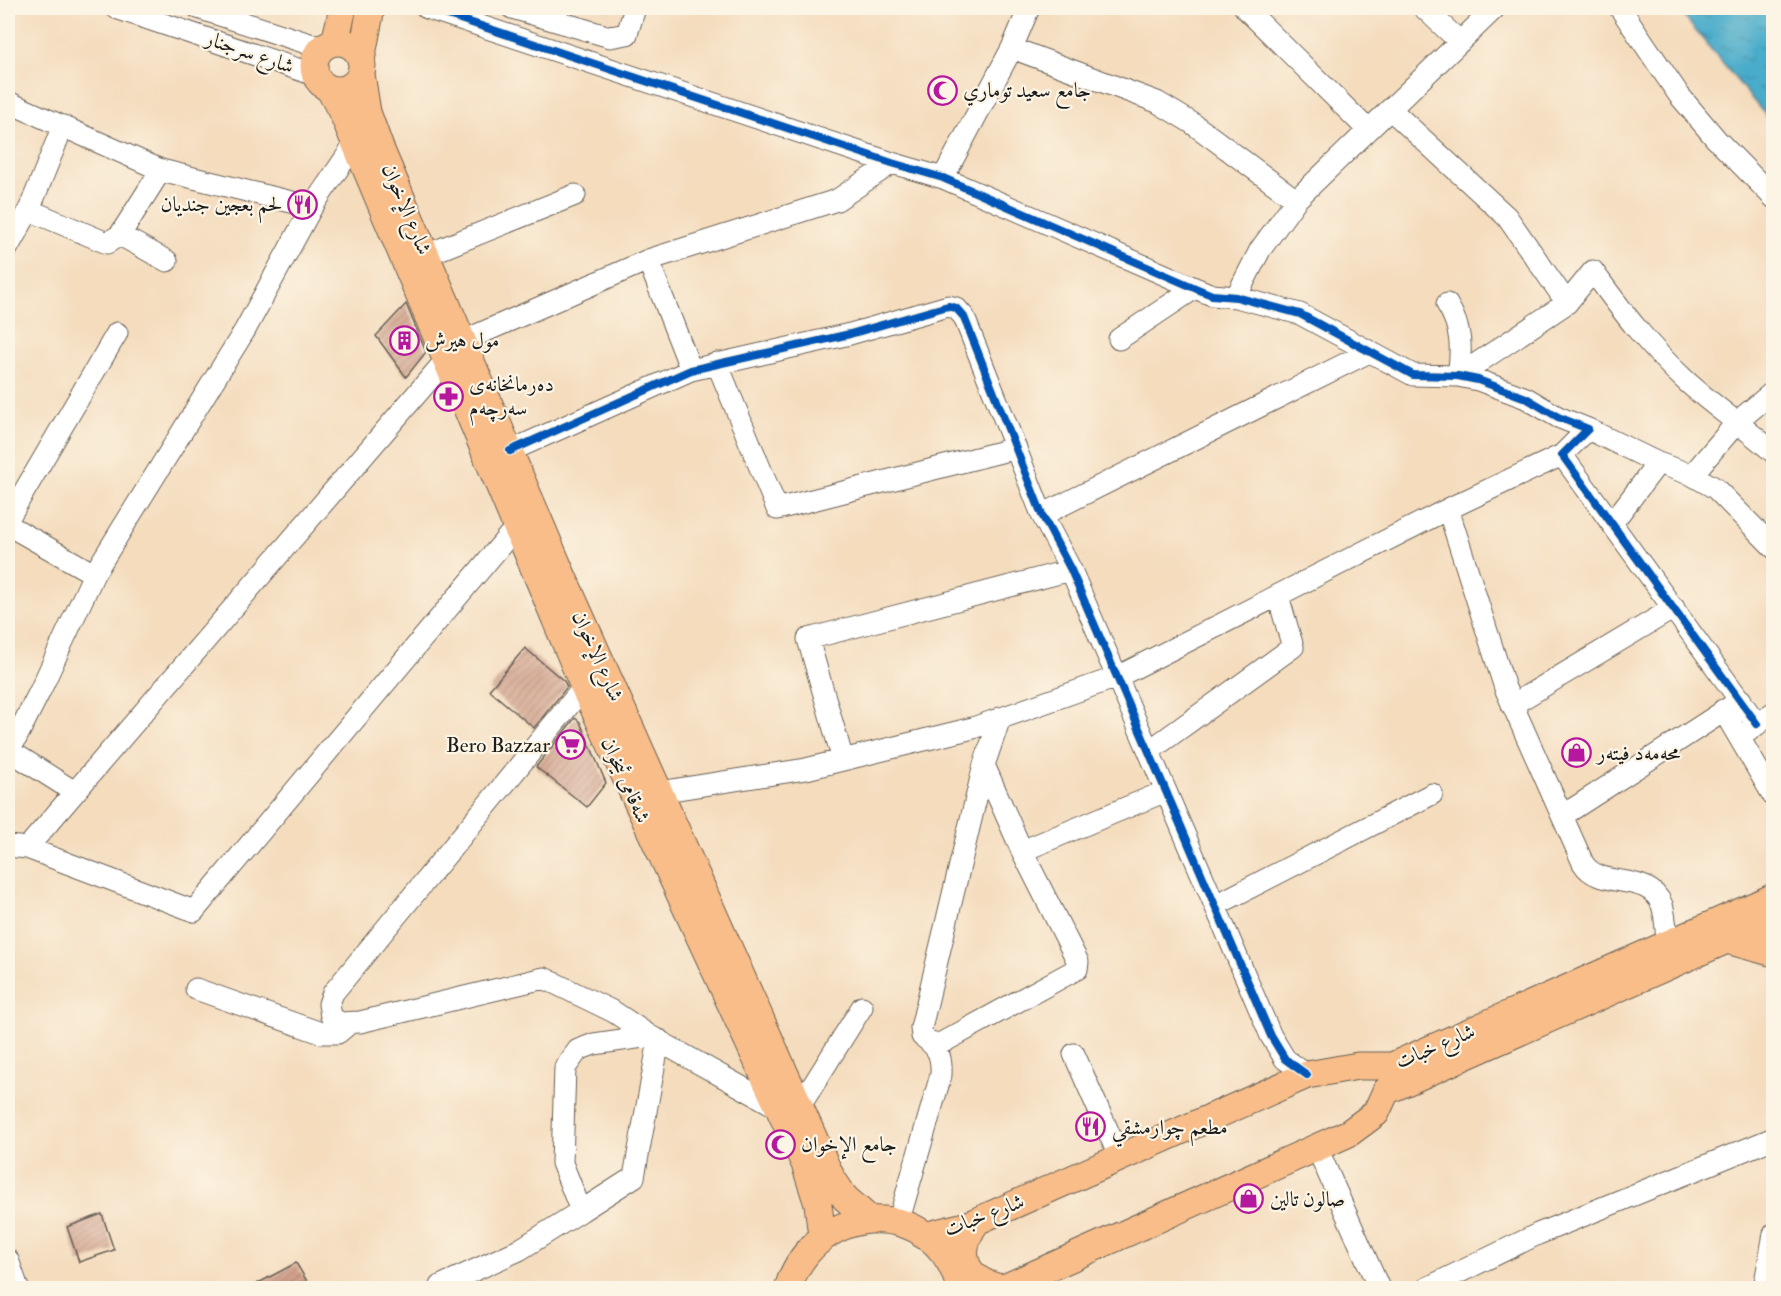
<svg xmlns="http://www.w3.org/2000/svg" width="1781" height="1296" font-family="'IM FELL Double Pica',Amiri,serif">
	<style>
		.water { fill: url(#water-ripples); stroke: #336473; stroke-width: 1.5 }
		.building { fill: url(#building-hatch) }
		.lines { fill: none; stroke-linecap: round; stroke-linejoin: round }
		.minor-casing { stroke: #685f54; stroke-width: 23 }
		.major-casing { stroke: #685f54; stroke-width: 29 }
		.minor { stroke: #fff; stroke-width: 21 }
		.major { stroke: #f8bd88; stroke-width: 27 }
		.cycleway-casing { stroke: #fcf5e5; stroke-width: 11 }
		.cycleway { stroke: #0057b8; stroke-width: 8 }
		.labels { text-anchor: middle; stroke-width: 4.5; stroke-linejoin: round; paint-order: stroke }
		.street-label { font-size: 21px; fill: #1c1c1c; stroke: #fcf5e5 }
		.poi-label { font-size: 21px; fill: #1c1c1c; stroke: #fcf5e5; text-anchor: start }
	</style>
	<defs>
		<pattern id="water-ripples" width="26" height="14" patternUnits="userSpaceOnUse" patternTransform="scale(1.5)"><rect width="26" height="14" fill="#4aacca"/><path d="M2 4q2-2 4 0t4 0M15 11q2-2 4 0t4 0" fill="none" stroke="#3d8ba3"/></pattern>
		<pattern id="building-hatch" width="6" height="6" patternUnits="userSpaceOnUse" patternTransform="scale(1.5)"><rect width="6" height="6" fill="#d3a28c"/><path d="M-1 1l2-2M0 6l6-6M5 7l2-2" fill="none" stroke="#aa8372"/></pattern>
	</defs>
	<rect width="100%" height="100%" fill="#fcf5e5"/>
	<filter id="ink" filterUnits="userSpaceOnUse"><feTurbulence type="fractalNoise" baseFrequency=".0167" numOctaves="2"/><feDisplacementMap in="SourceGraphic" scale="12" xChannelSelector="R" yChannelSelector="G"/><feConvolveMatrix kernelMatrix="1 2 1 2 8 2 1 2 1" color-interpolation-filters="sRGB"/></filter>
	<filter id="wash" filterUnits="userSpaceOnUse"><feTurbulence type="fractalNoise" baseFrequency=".008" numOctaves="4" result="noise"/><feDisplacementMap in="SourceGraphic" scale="24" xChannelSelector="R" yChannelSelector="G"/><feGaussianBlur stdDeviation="1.35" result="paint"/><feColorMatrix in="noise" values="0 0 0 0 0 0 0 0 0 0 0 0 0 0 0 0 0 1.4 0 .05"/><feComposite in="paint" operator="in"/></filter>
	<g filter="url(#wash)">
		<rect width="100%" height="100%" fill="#f4dcbd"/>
		<path class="water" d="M 1677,8 L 1773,8 L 1773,125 L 1767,117 Z"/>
		<g id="blocks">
			<path class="building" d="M 406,304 L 426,352 L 406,377 L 376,336 Z
				M 525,648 L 564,681 L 567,687 L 534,728 L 489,690 Z
				M 575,718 L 580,722 L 606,783 L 587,807 L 536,767 Z
				M 102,1214 L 114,1250 L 79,1262 L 67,1227 Z
				M 296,1263 L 311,1288 L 249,1288 Z"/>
		</g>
	</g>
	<g filter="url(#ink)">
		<use href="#blocks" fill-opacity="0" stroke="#685f54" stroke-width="1.5"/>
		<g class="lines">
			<defs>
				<path id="minor" d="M 116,8 L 315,75
					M 198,8 L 322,48
					M 427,8 L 892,163 L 943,178 L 1195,288 L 1212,295 L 1236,297 L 1300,314 L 1413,375 L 1458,376 L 1478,380 L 1526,398 L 1558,417 L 1588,429 L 1562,455 L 1757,724
					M 512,8 L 610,37 L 627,34 L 635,8
					M 1245,8 L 1368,130
					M 1424,8 L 1460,42
					M 1620,8 L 1679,95 L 1716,139 L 1774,198
					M 1012,48 L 1157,102 L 1192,123 L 1296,200
					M 8,102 L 161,170 L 312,207
					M 1390,109 L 1507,217 L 1567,303
					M 943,178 L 1012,48 L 1029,8
					M 29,210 L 107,243 L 120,235 L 161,170
					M 120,235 L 167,261
					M 8,247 L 29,210 L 63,126
					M 426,255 L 575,195
					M 648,260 L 691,370
					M 1236,297 L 1260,250 L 1296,200 L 1495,8
					M 1447,304 C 1462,328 1462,349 1458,376
					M 1119,339 L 1195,288
					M 463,341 L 648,260 L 837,200 L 892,163
					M 717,363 L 777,509 L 1016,448
					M 1458,376 L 1567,303 L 1593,271 C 1621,310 1649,347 1685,380 C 1713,406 1745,427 1774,453
					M 1588,429 L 1658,463 L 1692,475 L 1715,488 L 1774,548
					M 510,451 L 691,370 L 850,334 L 948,306 L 956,308 L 964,317 L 1042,515 L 1071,570 L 1271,1036 L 1285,1059 L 1307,1075
					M 1692,475 L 1738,421 L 1774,391
					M 1448,509 L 1505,688 L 1583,863 C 1600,891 1648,870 1662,905 C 1666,917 1666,931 1667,943
					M 1042,515 L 1369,352
					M 8,519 L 117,333
					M 1613,522 L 1658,463
					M 8,525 L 94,574
					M 584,687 L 333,993 L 329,1004 L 331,1016 L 339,1023 L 360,1022 L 544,978 L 614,1012 L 650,1036 L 779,1108
					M 1512,705 L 1674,608
					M 1723,710 L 1774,797
					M 1747,732 L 1774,712
					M 10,751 L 73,791
					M 1149,751 L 1293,647 L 1278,596
					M 8,754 L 39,693 L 94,574 L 245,330 L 312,207 L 355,144
					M 843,760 L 808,639 L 1071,570
					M 659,792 L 806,769 L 973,728 L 1117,677 L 1448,509 L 1562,455
					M 1562,816 L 1741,700
					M 8,846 L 27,848 L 194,911 L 516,527
					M 27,848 L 445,361
					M 1022,851 L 1166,791
					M 1216,905 L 1432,794
					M 196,989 L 321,1033 L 338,1033 L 350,1023
					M 650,1036 L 594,1044 L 578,1050 L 565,1068 L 562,1163 L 581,1211 L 634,1177 L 659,1040
					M 936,1046 L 1077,969 L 1078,962 L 1022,851 L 984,765
					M 1074,1054 L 1119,1156
					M 800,1106 L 862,1007
					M 1317,1148 L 1379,1288
					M 898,1223 L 941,1075 C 942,1055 938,1047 922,1036 L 921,1028 L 984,765 L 1000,718
					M 8,1260 L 18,1288
					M 440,1286 L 519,1250 L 581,1211
					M 1427,1288 L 1538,1234 L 1774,1138
					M 1764,1288 L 1774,1234"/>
				<path id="major" d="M314 66a24 24 0 1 1 48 0a24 24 0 1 1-48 0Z
					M 335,42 L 343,8
					M 361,60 L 371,8
					M 361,74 L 367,112 L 380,148 L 562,575 L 831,1177 L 845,1198 L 869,1219
					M 330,90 L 344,116 L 584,687 L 805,1164 L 818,1204 L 822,1236
					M 1727,940 L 1774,953
					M 977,1221 C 955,1251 962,1280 1001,1288
					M 924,1236 L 968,1225 L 1307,1075 L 1358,1066 L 1392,1066 L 1774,897
					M 788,1288 C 817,1198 937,1196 960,1288
					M 1004,1288 L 1349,1133 L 1376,1113 L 1386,1091 L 1774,919"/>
			</defs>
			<use href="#minor" class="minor-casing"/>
			<use href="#major" class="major-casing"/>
			<use href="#minor" class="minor"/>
			<use href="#major" class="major"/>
			<defs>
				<path id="cycleway" d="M 427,8 L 892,163 L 943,178 L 1195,288 L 1212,295 L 1236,297 L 1300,314 L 1413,375 L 1458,376 L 1478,380 L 1526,398 L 1558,417 L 1588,429 L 1562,455 L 1757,724
					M 510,451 L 691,370 L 850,334 L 948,306 L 956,308 L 964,317 L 1042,515 L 1071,570 L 1271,1036 L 1285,1059 L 1307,1075"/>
			</defs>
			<use href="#cycleway" class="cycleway-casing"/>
			<use href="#cycleway" class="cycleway"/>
		</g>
	</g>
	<defs>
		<symbol id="mosque-ring" viewBox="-11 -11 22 22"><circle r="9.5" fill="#fcf5e5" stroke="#b5179e" stroke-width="1.5"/><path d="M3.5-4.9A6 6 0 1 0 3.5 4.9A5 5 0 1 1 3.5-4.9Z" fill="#b5179e"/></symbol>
		<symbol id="restaurant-ring" viewBox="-11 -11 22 22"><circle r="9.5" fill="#fcf5e5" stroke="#b5179e" stroke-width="1.5"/><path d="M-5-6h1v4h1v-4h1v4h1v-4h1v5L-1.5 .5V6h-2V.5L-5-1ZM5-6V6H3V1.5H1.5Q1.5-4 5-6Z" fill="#b5179e"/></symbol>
		<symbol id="building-ring" viewBox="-11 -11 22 22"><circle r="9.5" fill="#fcf5e5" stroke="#b5179e" stroke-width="1.5"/><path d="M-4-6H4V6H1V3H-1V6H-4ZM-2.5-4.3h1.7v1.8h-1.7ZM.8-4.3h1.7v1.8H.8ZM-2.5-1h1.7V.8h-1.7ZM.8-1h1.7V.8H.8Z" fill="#b5179e"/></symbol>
		<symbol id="pharmacy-ring" viewBox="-11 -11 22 22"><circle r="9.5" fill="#fcf5e5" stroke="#b5179e" stroke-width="1.5"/><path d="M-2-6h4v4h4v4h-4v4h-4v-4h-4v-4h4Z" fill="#b5179e"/></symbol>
		<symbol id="supermarket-ring" viewBox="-11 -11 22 22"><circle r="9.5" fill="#fcf5e5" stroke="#b5179e" stroke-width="1.5"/><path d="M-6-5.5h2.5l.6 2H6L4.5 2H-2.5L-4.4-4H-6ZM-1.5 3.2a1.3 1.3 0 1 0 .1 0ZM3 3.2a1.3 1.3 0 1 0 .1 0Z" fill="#b5179e"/></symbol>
		<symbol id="shop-ring" viewBox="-11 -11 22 22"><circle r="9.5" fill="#fcf5e5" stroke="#b5179e" stroke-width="1.5"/><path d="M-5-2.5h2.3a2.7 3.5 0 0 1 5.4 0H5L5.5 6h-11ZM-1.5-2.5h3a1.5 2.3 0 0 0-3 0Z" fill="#b5179e"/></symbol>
	</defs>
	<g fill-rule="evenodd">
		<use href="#mosque-ring" x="926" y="74" width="33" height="33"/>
		<use href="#restaurant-ring" x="286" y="188" width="33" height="33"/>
		<use href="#building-ring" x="388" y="324" width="33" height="33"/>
		<use href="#pharmacy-ring" x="432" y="380" width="33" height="33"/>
		<use href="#supermarket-ring" x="554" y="728" width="33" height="33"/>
		<use href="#shop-ring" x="1560" y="736" width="33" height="33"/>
		<use href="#restaurant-ring" x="1074" y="1110" width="33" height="33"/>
		<use href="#mosque-ring" x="764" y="1128" width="33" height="33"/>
		<use href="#shop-ring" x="1232" y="1182" width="33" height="33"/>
	</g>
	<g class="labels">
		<g class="street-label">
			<text transform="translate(250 52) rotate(19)" y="7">شارع سرجنار</text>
			<text transform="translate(407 209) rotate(67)" y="7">شارع الإخوان</text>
			<text transform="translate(598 656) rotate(66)" y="7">شارع الإخوان</text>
			<text transform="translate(626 780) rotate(66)" y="7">شەقامی ئیخوان</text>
			<text transform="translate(1435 1046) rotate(-23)" y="7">شارع خبات</text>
			<text transform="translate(984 1215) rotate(-21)" y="7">شارع خبات</text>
		</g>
		<g class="poi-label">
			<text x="963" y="97">جامع سعيد توماري</text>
			<text x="282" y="211" text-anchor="end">لحم بعجين جنديان</text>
			<text x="425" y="347">مول هيرش</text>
			<text x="469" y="391">دەرمانخانەی<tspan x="469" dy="24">سەرچەم</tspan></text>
			<text x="550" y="752" text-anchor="end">Bero Bazzar</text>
			<text x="1597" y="760">محەمەد فیتەر</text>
			<text x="1112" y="1134">مطعم چوارمشقي</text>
			<text x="801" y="1151">جامع الإخوان</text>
			<text x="1270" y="1206">صالون تالين</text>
		</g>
	</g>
	<rect width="1781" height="1296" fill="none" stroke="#fcf5e5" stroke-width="30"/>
</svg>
